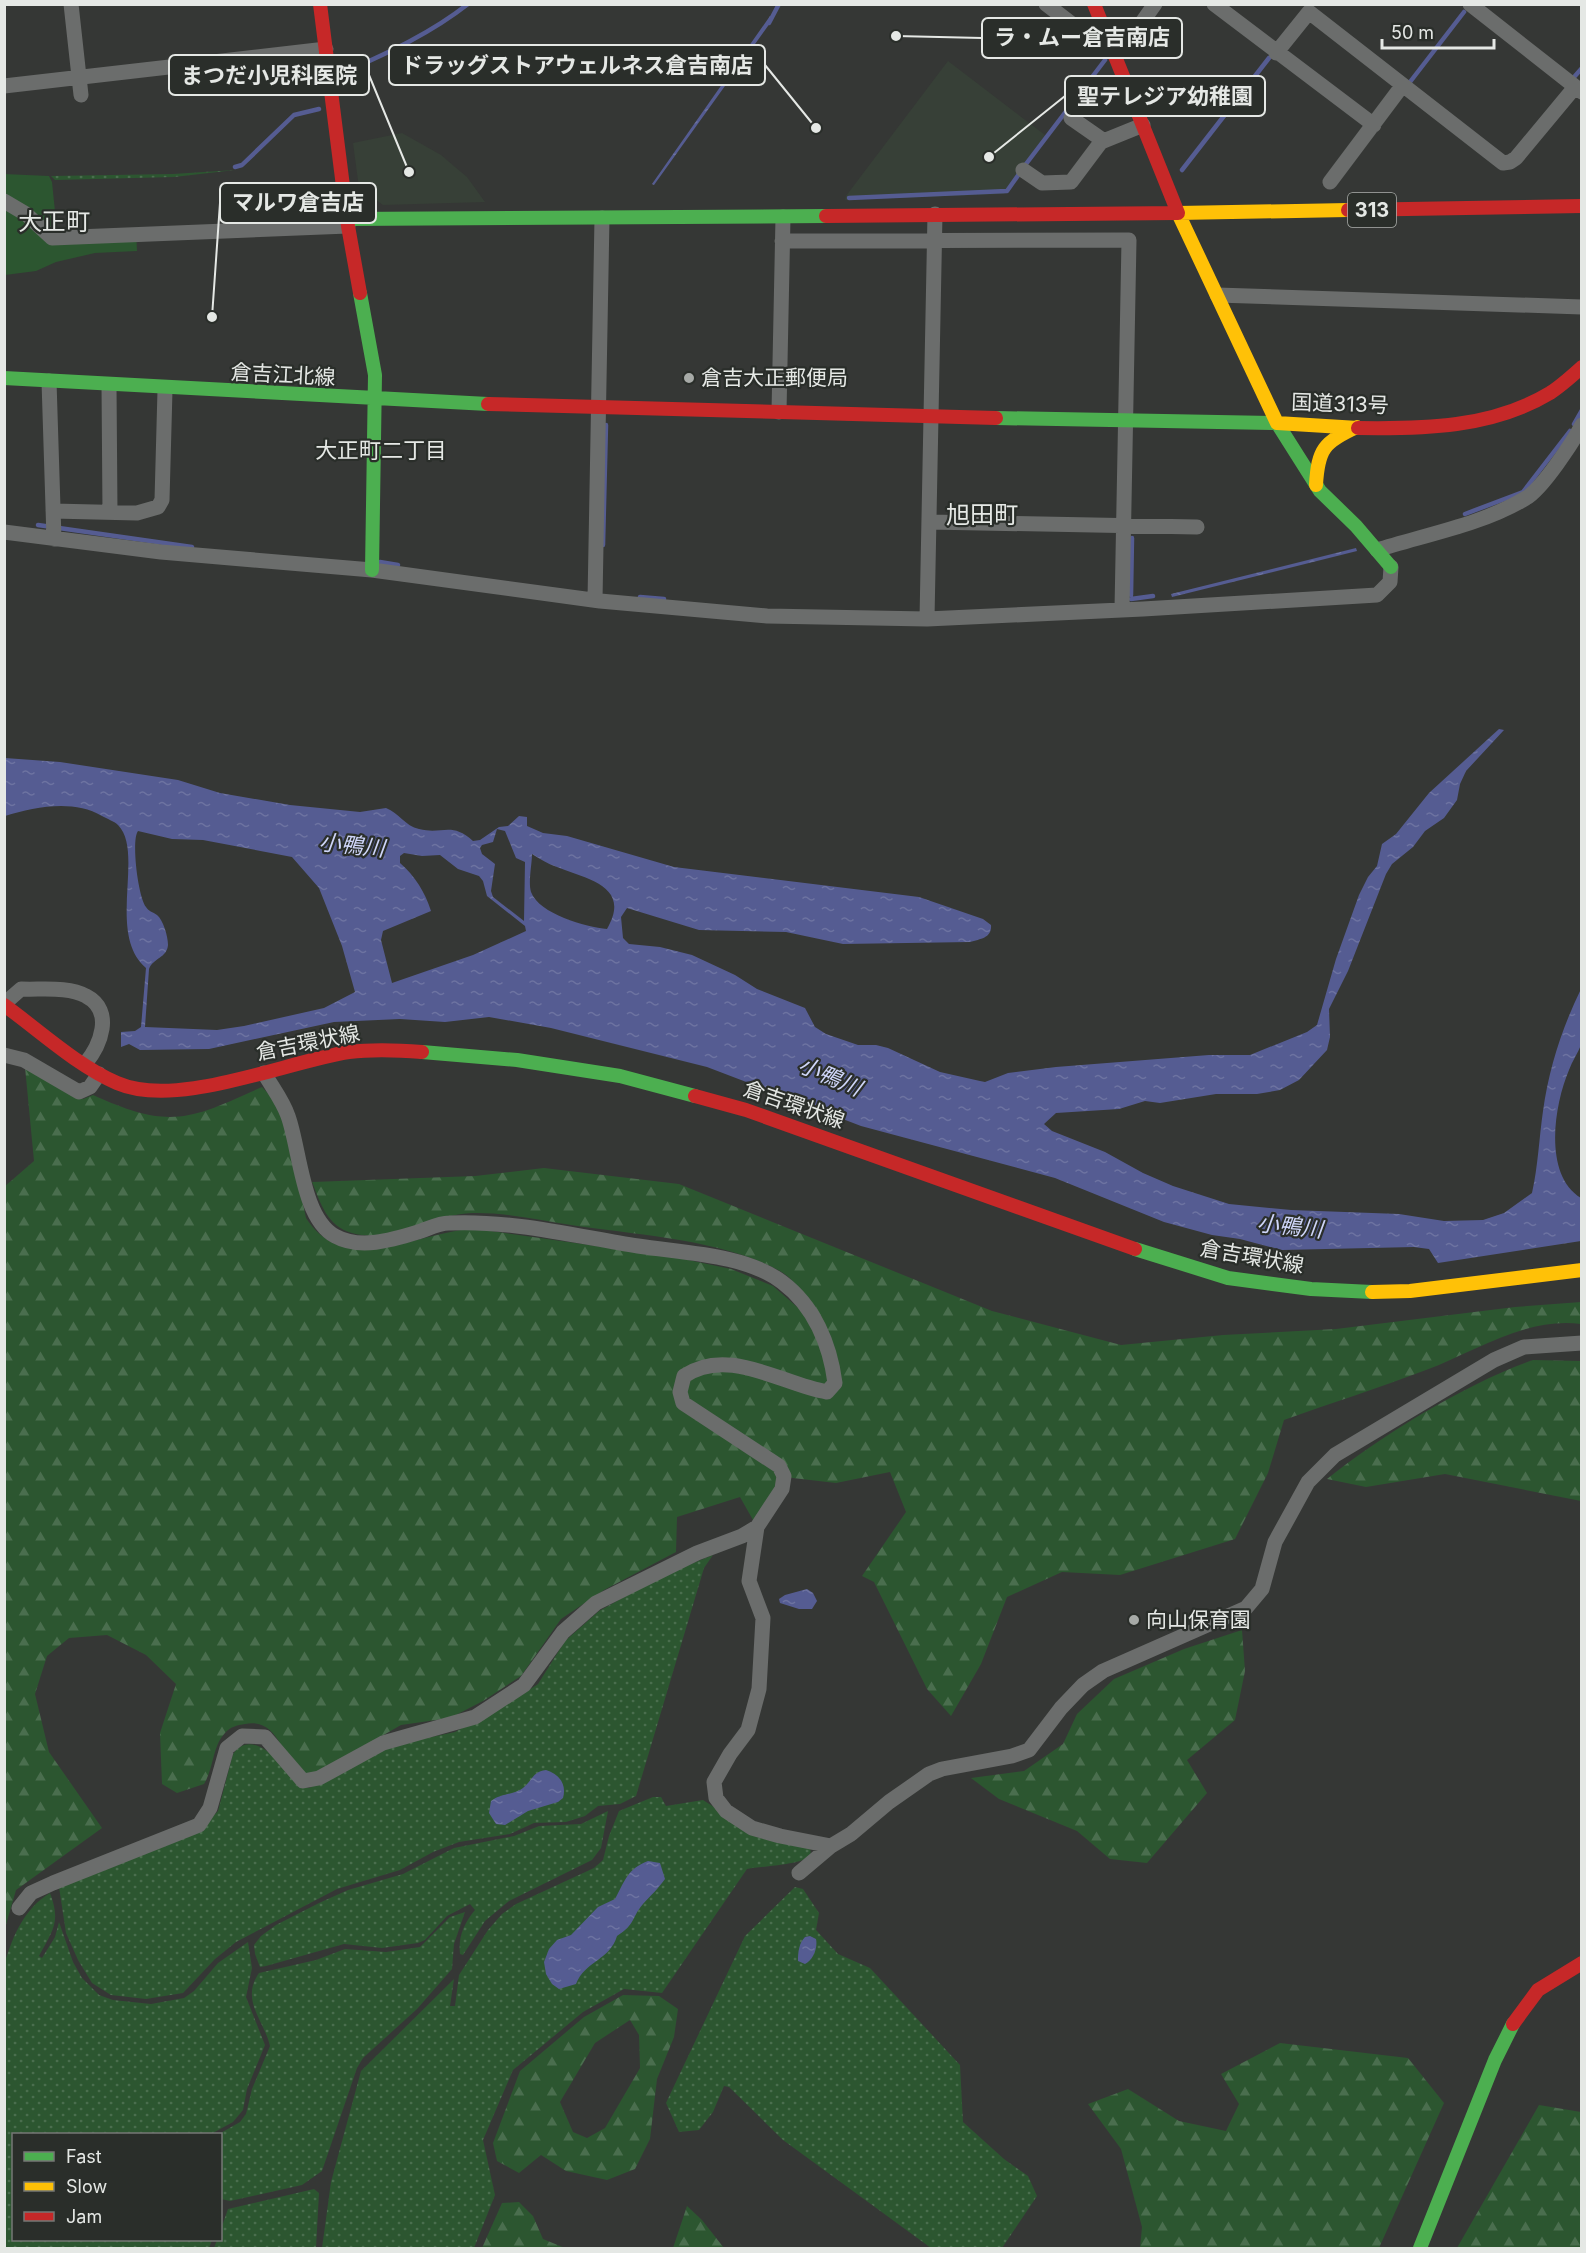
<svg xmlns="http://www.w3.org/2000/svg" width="1586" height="2253" font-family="Inter,'Noto Sans JP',sans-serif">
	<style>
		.built { fill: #374037 }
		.grass { fill: url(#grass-dots) }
		.forest { fill: url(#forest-firs); fill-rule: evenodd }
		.park { fill: #2c5630 }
		.water { fill: url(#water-ripples); fill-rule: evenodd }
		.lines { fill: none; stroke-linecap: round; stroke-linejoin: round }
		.stream { stroke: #555c92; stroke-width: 4.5 }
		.street { stroke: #6b6d6c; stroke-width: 15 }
		.fast { stroke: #4caf50; stroke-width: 14 }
		.slow { stroke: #ffc107; stroke-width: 14 }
		.jam { stroke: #c62828; stroke-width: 14 }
		.poi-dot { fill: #a7aaa7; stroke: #2a2e2a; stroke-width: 2 }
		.labels { text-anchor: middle; stroke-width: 4.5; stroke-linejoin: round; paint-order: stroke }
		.shield { fill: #2a2e2a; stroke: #adb0ad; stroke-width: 1.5 }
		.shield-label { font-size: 20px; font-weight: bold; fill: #e5e8e5 }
		.street-label { font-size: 21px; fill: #e5e8e5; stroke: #2a2e2a }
		.poi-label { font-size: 21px; fill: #e5e8e5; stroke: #2a2e2a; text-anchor: start }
		.neighbourhood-label { font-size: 22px; fill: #e5e8e5; stroke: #2a2e2a }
		.water-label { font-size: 22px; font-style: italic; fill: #cfd6f9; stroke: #2a2e2a }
		.quarter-label { font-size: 24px; fill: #e5e8e5; stroke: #2a2e2a }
		.leader { fill: none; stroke: #e5e8e5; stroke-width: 2 }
		.callout-dot { fill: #e5e8e5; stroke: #2a2e2a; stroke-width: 2 }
		.callout { fill: #2a2e2a; stroke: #e5e8e5; stroke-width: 2 }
		.callout-label { font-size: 22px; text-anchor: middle; font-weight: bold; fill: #e5e8e5 }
	</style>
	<defs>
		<pattern id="grass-dots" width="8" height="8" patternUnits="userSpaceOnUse" patternTransform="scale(1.5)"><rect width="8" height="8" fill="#2c5630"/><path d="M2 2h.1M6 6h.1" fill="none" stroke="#4a6e4e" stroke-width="1.8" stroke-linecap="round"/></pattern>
		<pattern id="forest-firs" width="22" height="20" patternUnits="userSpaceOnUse" patternTransform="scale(1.5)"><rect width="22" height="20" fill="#2c5630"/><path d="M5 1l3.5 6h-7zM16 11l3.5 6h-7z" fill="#4a6e4e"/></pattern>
		<pattern id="water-ripples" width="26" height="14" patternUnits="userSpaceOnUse" patternTransform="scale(1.5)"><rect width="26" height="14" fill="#555c92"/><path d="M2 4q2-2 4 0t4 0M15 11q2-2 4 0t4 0" fill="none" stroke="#6d73a1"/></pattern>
	</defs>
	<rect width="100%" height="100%" fill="#353735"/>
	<path class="built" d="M 948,61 L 1045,135 L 1004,194 L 845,200 L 846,196 Z
		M 402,133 L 441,155 L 455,167 L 467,177 L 485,202 L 383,205 L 359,188 L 353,143 Z"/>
	<path class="grass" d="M 235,170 L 174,177 L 55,180 L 51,176 L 173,174 Z
		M 713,1555 L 704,1568 L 636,1796 L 620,1804 L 598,1806 L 585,1816 L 566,1822 L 534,1823 L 510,1834 L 459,1842 L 433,1852 L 400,1870 L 337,1889 L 236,1942 L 215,1959 L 183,1993 L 146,1999 L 111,1995 L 92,1983 L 78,1960 L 66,1933 L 59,1887 L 203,1827 L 218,1811 L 233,1754 C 254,1724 287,1771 302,1786 L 309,1788 L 389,1746 L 455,1732 L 520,1696 L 538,1684 L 565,1641 L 599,1611 L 664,1575 Z
		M 653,1797 L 661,1797 L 666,1806 L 703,1800 L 717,1809 L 810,1846 L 811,1856 C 799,1865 764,1866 747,1869 L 662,1993 L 624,1989 L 583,2012 L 513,2070 L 483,2140 L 495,2195 L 474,2248 L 322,2248 L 331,2182 L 361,2071 L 454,1979 L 450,2006 L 455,2006 L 459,1975 L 488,1930 L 502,1914 L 516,1904 L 594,1868 L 603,1860 L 609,1836 L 619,1811 Z
		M 608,1811 L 601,1848 L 592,1860 L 509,1901 L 485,1921 L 463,1955 L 460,1954 C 458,1937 464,1923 475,1910 L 470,1904 L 447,1916 L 425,1940 L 418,1943 L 382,1948 L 344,1944 L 266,1966 L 260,1967 L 255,1954 L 254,1945 L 261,1936 L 276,1925 L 319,1903 L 348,1890 L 403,1874 L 454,1848 L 514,1836 L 539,1826 L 581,1824 Z
		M 795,1887 L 803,1889 L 819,1913 L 816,1930 L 838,1954 L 870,1968 L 960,2065 L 963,2122 L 1004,2159 L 1028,2176 L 1037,2196 L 1002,2248 L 931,2248 L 783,2140 L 729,2087 L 724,2086 L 713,2112 L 699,2130 L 679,2132 L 666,2103 L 745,1936 Z
		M 50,1893 C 61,1922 53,1930 39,1956 L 42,1958 L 55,1937 L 59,1922 L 73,1962 L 82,1978 L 99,1995 L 113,2000 L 151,2004 L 184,1998 L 194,1991 L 218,1963 L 248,1942 L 252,1968 L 246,1997 L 265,2045 L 247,2089 L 243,2110 L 233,2122 L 211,2134 L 14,2134 L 14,2240 L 212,2240 L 209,2248 L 5,2248 L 5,1962 C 13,1935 25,1908 50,1893 Z
		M 465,1912 L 454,1944 L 452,1969 L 417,2009 L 363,2058 L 357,2068 L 322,2171 L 302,2185 L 230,2201 L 221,2199 L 219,2134 L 240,2122 L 246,2114 L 252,2089 L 270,2046 C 264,2020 240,2000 259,1973 L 316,1960 L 345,1949 L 386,1952 L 420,1947 L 450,1917 Z
		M 314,2189 L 319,2193 L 316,2248 L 214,2248 L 217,2240 L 220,2240 L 221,2229 L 228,2209 Z"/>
	<path class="forest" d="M 25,1067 L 75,1097 L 83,1099 L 93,1095 C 170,1130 189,1120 262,1087 L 283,1109 L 306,1218 C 347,1281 420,1229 477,1229 L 674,1257 L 731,1269 L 773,1286 L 819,1326 C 809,1307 800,1282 780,1271 C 721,1239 637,1235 571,1225 C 539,1220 504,1212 472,1213 C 432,1214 391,1245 352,1233 C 327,1226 321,1204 312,1182 L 475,1176 L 544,1168 L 679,1184 L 992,1311 L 1121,1345 L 1223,1335 L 1336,1329 L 1515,1307 L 1581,1302 L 1581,1324 C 1525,1317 1476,1351 1426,1370 C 1379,1388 1331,1403 1284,1420 L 1268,1473 L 1235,1539 L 1120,1575 L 1062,1572 L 1007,1597 L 981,1664 L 951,1716 L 927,1689 L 874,1582 L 862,1576 L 906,1512 L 890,1472 L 836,1483 L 784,1477 L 757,1527 L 740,1497 L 677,1517 L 676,1552 L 604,1590 L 561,1619 L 521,1676 L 483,1701 L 450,1718 L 401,1725 L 319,1772 C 312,1773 307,1775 301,1772 C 282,1760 279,1717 245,1724 C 237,1725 230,1727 225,1733 C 212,1747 214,1768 204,1784 L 177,1793 L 162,1784 L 160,1733 L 176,1684 L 146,1655 L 107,1635 L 69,1638 L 47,1656 L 35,1694 L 49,1752 L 102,1828 L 16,1890 L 5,1928 L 4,1187 L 34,1161 Z
		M 1533,1360 L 1581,1361 L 1581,1501 L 1445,1474 L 1366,1487 L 1327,1479 C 1382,1435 1467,1383 1533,1360 Z
		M 1242,1630 L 1245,1671 L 1235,1720 L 1187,1760 L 1207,1793 L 1147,1863 L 1110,1859 L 1077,1831 L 999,1799 L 971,1778 L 1024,1771 L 1063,1744 L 1077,1714 L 1114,1679 L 1184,1649 Z
		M 623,1995 L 659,1996 L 678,2009 L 674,2037 L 657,2079 L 650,2139 L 635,2169 L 607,2180 L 566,2171 L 541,2155 L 519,2173 L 497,2161 L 493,2143 L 520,2071 L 584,2017 ZM 630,2020 L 639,2035 L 640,2068 L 605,2128 L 587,2138 L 573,2132 L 560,2102 L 595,2043 Z
		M 1280,2043 L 1408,2058 L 1444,2103 L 1379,2248 L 1140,2248 L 1142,2227 L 1121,2149 L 1088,2104 L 1128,2089 L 1179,2121 L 1226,2131 L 1239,2104 L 1221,2074 Z
		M 1539,2105 L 1581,2112 L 1581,2248 L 1457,2248 Z
		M 519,2202 L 533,2216 L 543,2239 L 565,2248 L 482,2248 L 502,2203 Z
		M 687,2206 L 702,2220 L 724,2248 L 673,2248 Z"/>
	<path class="park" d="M 4,174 L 49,176 L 52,182 L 57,231 L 136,229 L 137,251 L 95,253 L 56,262 L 36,271 L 5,275 Z"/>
	<path class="water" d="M 770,16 L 773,19 L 654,185 L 652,184 Z
		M 1356,548 L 1357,551 L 1172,597 L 1171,594 Z
		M 1499,729 L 1504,730 L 1466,771 L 1460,784 L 1457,800 L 1444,818 L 1425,831 L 1413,847 L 1392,864 L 1386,874 L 1348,971 L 1329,1009 L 1330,1037 L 1327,1050 L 1299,1080 L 1280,1090 L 1257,1094 L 1216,1094 L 1160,1103 L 1145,1101 L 1119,1109 L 1056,1113 L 1044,1124 L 1052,1131 L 1105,1152 L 1143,1173 L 1173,1186 L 1229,1204 L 1291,1210 L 1399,1214 L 1444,1221 L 1483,1220 L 1504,1213 L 1532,1193 C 1538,1166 1539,1139 1543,1111 C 1549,1068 1562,1028 1581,989 C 1582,1006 1586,1029 1581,1045 C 1578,1053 1572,1061 1569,1070 C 1554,1105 1543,1175 1581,1198 L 1581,1241 L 1438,1263 L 1429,1249 L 1414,1247 L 1282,1250 L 1240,1239 L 1212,1235 L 1164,1222 L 1055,1178 L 861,1126 L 707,1067 L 551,1028 L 489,1017 L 445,1022 L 400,1019 L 334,1022 L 209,1049 L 140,1050 L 129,1044 L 121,1047 L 121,1032 L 135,1031 L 141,1027 L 146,968 C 106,934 145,852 118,825 C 114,821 107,819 102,816 C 73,799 35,807 5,816 L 5,758 L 60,762 L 178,780 L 220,793 L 290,805 L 360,812 L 386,808 C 399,813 405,826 419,829 C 443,835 451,821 473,841 L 480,840 L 499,827 L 508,826 L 519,816 L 527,817 L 527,826 L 543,833 L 567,836 L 674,867 L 919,897 L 983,919 L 991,925 C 992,938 981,939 970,942 L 843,944 L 786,932 L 699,930 L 627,908 L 621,917 L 623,938 L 629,944 L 660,947 L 692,955 L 735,975 L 757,989 L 805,1008 L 815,1027 L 826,1034 L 858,1045 L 876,1045 L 888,1048 L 940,1072 L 980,1081 L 985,1082 L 1008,1073 L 1056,1067 L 1209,1055 L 1250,1055 L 1307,1032 L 1317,1025 L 1336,959 L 1359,895 L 1368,877 L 1377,866 L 1382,844 L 1396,834 L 1429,793 ZM 497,829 L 505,831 L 516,858 L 525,862 L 524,921 L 493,897 L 491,891 L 495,864 L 482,854 L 480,848 L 482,845 L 493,842 ZM 138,831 L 172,839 L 203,840 L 292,857 L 319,888 L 342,946 L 355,992 L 324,1008 L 244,1026 L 217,1030 L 145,1027 L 149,969 C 153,958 167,958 168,945 C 168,936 163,920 157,915 C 153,912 148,911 146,907 C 138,897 131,840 138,831 ZM 404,853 L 422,856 L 440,855 L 458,869 L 479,876 L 483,881 L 487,896 L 525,926 L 526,931 L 473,955 L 392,983 L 381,940 L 383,931 L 431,911 C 425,892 415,876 400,863 L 400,856 ZM 532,854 C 540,859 548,864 557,867 C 587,879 632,886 607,929 C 586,927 539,914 531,892 C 528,882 532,864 532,854 Z
		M 807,1589 L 813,1593 L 817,1601 L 812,1609 L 799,1609 L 780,1603 L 779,1599 L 785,1595 Z
		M 546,1770 C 559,1774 567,1784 563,1798 L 558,1802 L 528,1811 L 505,1825 L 496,1824 L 489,1813 L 491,1801 C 501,1793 514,1795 523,1788 C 532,1781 533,1771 546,1770 Z
		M 648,1861 L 660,1863 L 665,1879 C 658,1889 651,1895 643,1904 C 631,1918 636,1924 617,1936 C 610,1960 585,1961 576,1984 L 559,1989 L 552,1984 L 546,1974 L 544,1962 L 549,1949 L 557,1940 L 571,1935 L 598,1907 L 615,1899 C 625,1881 627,1869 648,1861 Z
		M 810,1936 L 816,1939 C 818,1948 813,1960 805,1964 L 798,1961 C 798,1952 799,1943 805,1937 Z"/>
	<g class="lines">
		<path class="stream" d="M 769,23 L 779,4
			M 347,71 C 390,52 431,33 468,4
			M 1575,76 L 1582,68
			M 1410,82 L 1464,12
			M 1026,164 L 1105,60
			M 235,167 L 242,165 L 294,115 L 319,109
			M 1182,170 L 1269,58
			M 849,198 L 1007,191 L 1019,174
			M 1574,424 L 1582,410
			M 1465,514 L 1523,492 L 1570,431
			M 38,525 L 192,547
			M 603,545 L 606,425
			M 380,562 L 398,565
			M 1131,595 L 1132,538
			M 640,597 L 664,599
			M 1131,599 L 1153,596"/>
		<path class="street" d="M 71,4 L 81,95
			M 1046,4 L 1098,44 L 1111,45 L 1133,35 L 1155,4
			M 1214,4 L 1374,125
			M 1470,4 L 1582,92
			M 1276,53 L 1309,12 L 1503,163 L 1510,162 L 1516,158 L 1575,87
			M 4,86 L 326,49
			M 1071,118 L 1104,141
			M 1023,170 L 1042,183 L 1071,182 L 1101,142 L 1143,125
			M 1330,182 L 1402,86
			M 4,201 L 26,214 L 52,238 L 348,226
			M 782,241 L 1129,240 L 1122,609
			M 1217,295 L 1582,307
			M 49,381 L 54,539
			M 109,385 L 110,512
			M 779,412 L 783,217
			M 53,511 L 137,513 L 158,507 L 162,500 L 165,390
			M 930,522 L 1197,527
			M 4,532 L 161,552 L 372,570 L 600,601 L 767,616 L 927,619 L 1143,609 L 1377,595 L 1390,582 L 1391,567
			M 1377,550 C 1424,535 1484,524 1526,498 C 1542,489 1573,442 1582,425
			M 595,600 L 602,218
			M 927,619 L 935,214
			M 4,1004 L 21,989 C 41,990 68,986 86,996 C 115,1011 100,1046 85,1064
			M 4,1055 L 24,1060 L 79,1092 L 90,1087 L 99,1074
			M 757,1527 L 749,1581 L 763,1618 L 759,1689 L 748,1730 L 730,1754 L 714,1782 L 716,1798 L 726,1811 L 752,1828 L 780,1836 L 831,1846
			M 799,1873 L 831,1846 L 851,1834 L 889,1802 L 929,1774 L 942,1769 L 1012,1756 L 1029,1750 L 1061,1708 L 1083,1685 L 1103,1671 L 1246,1608 L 1262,1589 L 1275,1542 L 1308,1482 L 1335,1455 L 1494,1360 L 1524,1347 L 1582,1343
			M 19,1908 L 31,1893 L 53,1883 L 199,1825 L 210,1808 L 227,1748 L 242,1736 L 265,1737 L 303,1781 L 319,1778 L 383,1743 L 475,1717 L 524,1685 L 563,1632 L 596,1603 L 697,1553 L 742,1536 L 757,1527 L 782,1489 L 784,1476 L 779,1466 L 683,1403 L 680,1392 L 684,1376 C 728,1346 781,1384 827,1392 L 835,1383 C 830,1344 814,1306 782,1282 C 745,1254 682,1253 638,1246 C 575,1236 512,1220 449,1223 C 438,1223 428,1229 418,1232 C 392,1240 360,1250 335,1236 C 302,1218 300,1149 288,1116 C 283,1101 272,1087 264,1073"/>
		<path class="fast" d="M 347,219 L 826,216
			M 360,293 L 375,375 L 372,570
			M 4,378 L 488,404
			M 996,418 L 1277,423 L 1320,491 L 1356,526 L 1391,567
			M 422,1052 L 517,1060 L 620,1076 L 695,1096
			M 1135,1249 L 1228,1278 L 1311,1289 L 1372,1292
			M 1420,2248 L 1495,2060 L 1513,2024"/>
		<path class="slow" d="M 1348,210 L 1178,213 L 1277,423 L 1358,428
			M 1316,485 C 1318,449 1324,442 1357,427
			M 1372,1292 L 1410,1291 L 1582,1270"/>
		<path class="jam" d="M 320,4 L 348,226 L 360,293
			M 1348,210 L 1582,206
			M 826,216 L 1178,213 L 1094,4
			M 488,404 L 996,418
			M 1358,428 C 1423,429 1492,428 1550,393 C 1561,386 1572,376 1582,367
			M 4,1005 C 40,1031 76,1065 117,1083 C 177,1109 285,1062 349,1052 C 373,1049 398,1050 422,1052
			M 695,1096 L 746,1110 L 1135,1249
			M 1513,2024 L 1538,1990 L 1582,1963"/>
	</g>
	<g class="poi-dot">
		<circle cx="689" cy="378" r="6"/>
		<circle cx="1134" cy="1620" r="6"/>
	</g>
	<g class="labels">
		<rect class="shield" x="1348" y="193" width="48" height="34" rx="4.5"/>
		<g class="shield-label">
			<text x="1372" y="217">313</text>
		</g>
		<g class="street-label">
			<text transform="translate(283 375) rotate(3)" y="7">倉吉江北線</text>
			<text transform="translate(1340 404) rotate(2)" y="7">国道313号</text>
			<text transform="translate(308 1043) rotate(-11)" y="7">倉吉環状線</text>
			<text transform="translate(794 1105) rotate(19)" y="7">倉吉環状線</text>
			<text transform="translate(1252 1257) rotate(10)" y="7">倉吉環状線</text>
		</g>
		<g class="poi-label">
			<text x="701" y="385">倉吉大正郵便局</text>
			<text x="1146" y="1627">向山保育園</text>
		</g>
		<g class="neighbourhood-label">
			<text x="381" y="458">大正町二丁目</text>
		</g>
		<g class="water-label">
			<text transform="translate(352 845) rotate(6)" y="8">小鴨川</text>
			<text transform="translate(830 1076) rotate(23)" y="8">小鴨川</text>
			<text transform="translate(1290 1226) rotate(6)" y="8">小鴨川</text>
		</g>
		<g class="quarter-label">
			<text x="54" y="230">大正町</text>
			<text x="982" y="523">旭田町</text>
		</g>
	</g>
	<path class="leader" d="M896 36L982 38M816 128L765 65M409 172L369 75M989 157L1065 96M212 317L220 203"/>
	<g class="callout-dot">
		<circle cx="896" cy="36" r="6"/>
		<circle cx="816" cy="128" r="6"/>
		<circle cx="409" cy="172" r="6"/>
		<circle cx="989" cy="157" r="6"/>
		<circle cx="212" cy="317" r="6"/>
	</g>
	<g class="callout">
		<rect x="982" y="18" width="200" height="40" rx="6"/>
		<rect x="389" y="45" width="376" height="40" rx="6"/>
		<rect x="169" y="55" width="200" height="40" rx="6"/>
		<rect x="1065" y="76" width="200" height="40" rx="6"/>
		<rect x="220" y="183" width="156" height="40" rx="6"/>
	</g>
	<g class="callout-label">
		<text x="1082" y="45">ラ・ムー倉吉南店</text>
		<text x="577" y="73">ドラッグストアウェルネス倉吉南店</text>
		<text x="269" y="83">まつだ小児科医院</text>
		<text x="1165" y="104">聖テレジア幼稚園</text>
		<text x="298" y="210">マルワ倉吉店</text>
	</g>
	<rect width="1586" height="2253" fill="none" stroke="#e5e8e5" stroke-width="12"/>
	<rect x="12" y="2133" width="210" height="108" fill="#2a2e2a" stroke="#757875" stroke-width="1.5"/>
	<rect x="24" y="2152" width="30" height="9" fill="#4caf50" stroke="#757875" stroke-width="1.5"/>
	<text x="66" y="2163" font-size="18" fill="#e5e8e5">Fast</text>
	<rect x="24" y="2182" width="30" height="9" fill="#ffc107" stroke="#757875" stroke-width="1.5"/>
	<text x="66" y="2193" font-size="18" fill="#e5e8e5">Slow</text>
	<rect x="24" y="2212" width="30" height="9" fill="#c62828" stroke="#757875" stroke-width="1.5"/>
	<text x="66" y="2223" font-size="18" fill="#e5e8e5">Jam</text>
	<path d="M1382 39v9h112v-9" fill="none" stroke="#e5e8e5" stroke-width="3"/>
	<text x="1391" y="39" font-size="18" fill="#e5e8e5" stroke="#2a2e2a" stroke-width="4.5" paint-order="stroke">50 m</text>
</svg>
